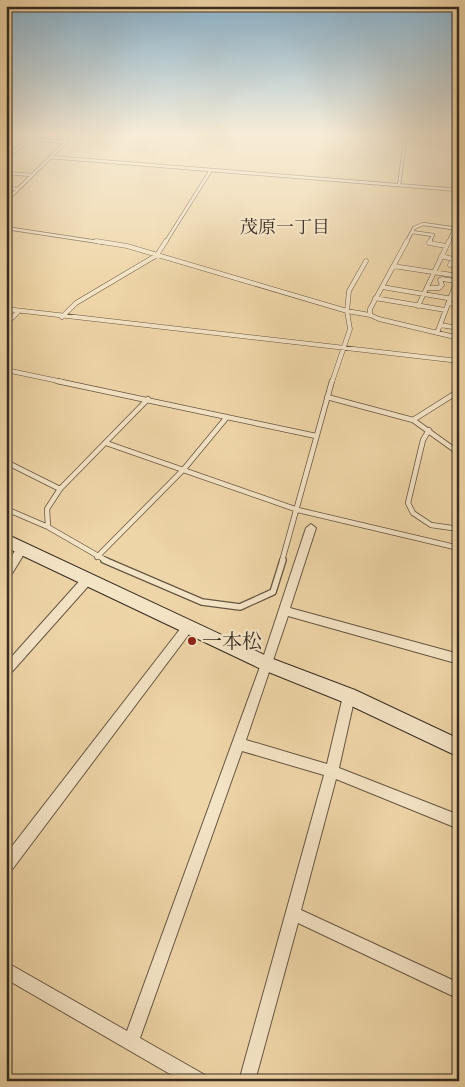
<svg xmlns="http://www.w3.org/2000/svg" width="465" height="1087" font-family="'Old Standard TT','Noto Serif JP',serif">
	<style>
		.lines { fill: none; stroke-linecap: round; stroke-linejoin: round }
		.lane-far3-casing { stroke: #665644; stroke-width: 4 }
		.lane-far2-casing { stroke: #665644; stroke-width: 5 }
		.lane-far1-casing { stroke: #665644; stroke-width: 6 }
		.lane-casing { stroke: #665644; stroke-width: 8 }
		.street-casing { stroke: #665644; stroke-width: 2 }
		.secondary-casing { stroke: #382c23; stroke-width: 2 }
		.lane-far3 { stroke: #f4e4c6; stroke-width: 2.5 }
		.lane-far2 { stroke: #f4e4c6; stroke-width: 4 }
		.lane-far1 { stroke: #f4e4c6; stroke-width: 4.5 }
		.lane { stroke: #f4e4c6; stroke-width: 5.5 }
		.street { fill: #f4e4c6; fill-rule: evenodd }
		.secondary { fill: #f4e4c6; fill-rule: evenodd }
		.poi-dot { fill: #8f2418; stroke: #f4e4c6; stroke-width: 2 }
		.labels { text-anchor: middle; stroke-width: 4.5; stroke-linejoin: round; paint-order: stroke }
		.far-neighbourhood-label { font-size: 18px; fill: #382c23; stroke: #f4e4c6 }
		.poi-label { font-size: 20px; fill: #382c23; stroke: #f4e4c6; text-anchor: start }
	</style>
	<rect width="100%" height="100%" fill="#eed5a7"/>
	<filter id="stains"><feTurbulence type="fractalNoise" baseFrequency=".004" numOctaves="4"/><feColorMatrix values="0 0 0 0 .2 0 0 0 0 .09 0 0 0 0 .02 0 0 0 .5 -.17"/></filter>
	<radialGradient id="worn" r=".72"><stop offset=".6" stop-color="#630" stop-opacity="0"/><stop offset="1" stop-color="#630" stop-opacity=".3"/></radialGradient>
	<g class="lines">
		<defs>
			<path id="lane-far3" d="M 50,157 L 459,190
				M 6,159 L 28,139 L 65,142
				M 6,173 L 32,175
				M 399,185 L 406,134
				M 6,188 L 18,189
				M 6,201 L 74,134
				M 6,228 L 105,243
				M 412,232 L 433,235 L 429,243
				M 165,243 L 211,170
				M 406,243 L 414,228 L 423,224 L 459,229
				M 448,243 L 455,228"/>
			<path id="lane-far2" d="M 96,241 L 127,246 L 347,311 L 370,315
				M 407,241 L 370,309 L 370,315 L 379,319 L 459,338
				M 430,241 L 429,243 L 446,246
				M 441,256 L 453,259 L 450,265 L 459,267
				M 393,266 L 459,276
				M 382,287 L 459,300
				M 427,288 L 439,288 L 442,285 L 440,280 L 442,279 L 456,281
				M 375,298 L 445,310
				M 448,303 L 459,305
				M 418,306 L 449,241
				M 6,309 L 459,361
				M 62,317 L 76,303 L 157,255 L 166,241
				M 6,324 L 18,312
				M 440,325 L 459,328
				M 437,333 L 459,275
				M 6,370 L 63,382
				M 332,382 L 350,329 L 347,311 L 349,291 L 366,261"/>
			<path id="lane-far1" d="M 57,381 L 316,436
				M 327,397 L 413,420 L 459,453
				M 413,420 L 459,391
				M 429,430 L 423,440 L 408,503 L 413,513 L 431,525 L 459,529
				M 106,443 L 298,510 L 459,548
				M 6,462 L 60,489 L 47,509 L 48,527 L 107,561
				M 60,489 L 148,399
				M 6,509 L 48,527
				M 97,557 L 184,469 L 227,417
				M 282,561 L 332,381"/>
			<path id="lane" d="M 104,560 L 202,602 L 240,607 L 273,592 L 283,560"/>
			<path id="street" d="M 311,524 L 316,528 L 290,608 L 459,654 L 459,664 L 288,616 L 246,740 L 327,764 L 343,696 L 345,692 L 349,691 L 353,692 L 355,696 L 339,768 L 459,815 L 459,829 L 336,779 L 301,910 L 459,983 L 459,999 L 298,923 L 255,1081 L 239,1081 L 324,775 L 242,751 L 140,1038 L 205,1075 L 207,1081 L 182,1081 L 6,979 L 6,962 L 127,1031 L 261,664 L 306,528 Z
				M 22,545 L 27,549 L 10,577 L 6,578 L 6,565 L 18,546 Z
				M 87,576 L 91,577 L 92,580 L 91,583 L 10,674 L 6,676 L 6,663 L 83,577 Z
				M 188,623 L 192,624 L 194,627 L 192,630 L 11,871 L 6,873 L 6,854 L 184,624 Z"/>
			<path id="secondary" d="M 6,534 L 273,659 L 355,690 L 459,739 L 459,757 L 343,702 L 261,669 L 17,553 L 6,546 Z"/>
		</defs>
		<use href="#lane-far3" class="lane-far3-casing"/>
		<use href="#lane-far2" class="lane-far2-casing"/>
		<use href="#lane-far1" class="lane-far1-casing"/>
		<use href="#lane" class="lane-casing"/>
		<use href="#street" class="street-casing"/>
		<use href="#secondary" class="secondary-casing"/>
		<use href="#lane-far3" class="lane-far3"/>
		<use href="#lane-far2" class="lane-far2"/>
		<use href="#lane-far1" class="lane-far1"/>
		<use href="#lane" class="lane"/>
		<use href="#street" class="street"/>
		<use href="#secondary" class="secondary"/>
	</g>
	<linearGradient id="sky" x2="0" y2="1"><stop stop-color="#89b5d2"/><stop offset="0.47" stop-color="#f7ecd7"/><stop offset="1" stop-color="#f7ecd7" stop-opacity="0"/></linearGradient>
	<rect width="465" height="286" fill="url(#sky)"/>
	<circle class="poi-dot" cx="192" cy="641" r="5"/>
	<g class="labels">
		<g class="far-neighbourhood-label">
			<text x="285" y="233">茂原一丁目</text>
		</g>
		<g class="poi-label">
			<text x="202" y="648">一本松</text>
		</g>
	</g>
	<rect width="465" height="1087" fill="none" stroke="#eed5a7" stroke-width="25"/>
	<rect x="8" y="8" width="450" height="1072" fill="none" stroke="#382c23" stroke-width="2.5"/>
	<rect x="12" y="12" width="440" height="1062" fill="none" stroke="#382c23"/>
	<rect width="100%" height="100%" filter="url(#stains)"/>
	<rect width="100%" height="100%" fill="url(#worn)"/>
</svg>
